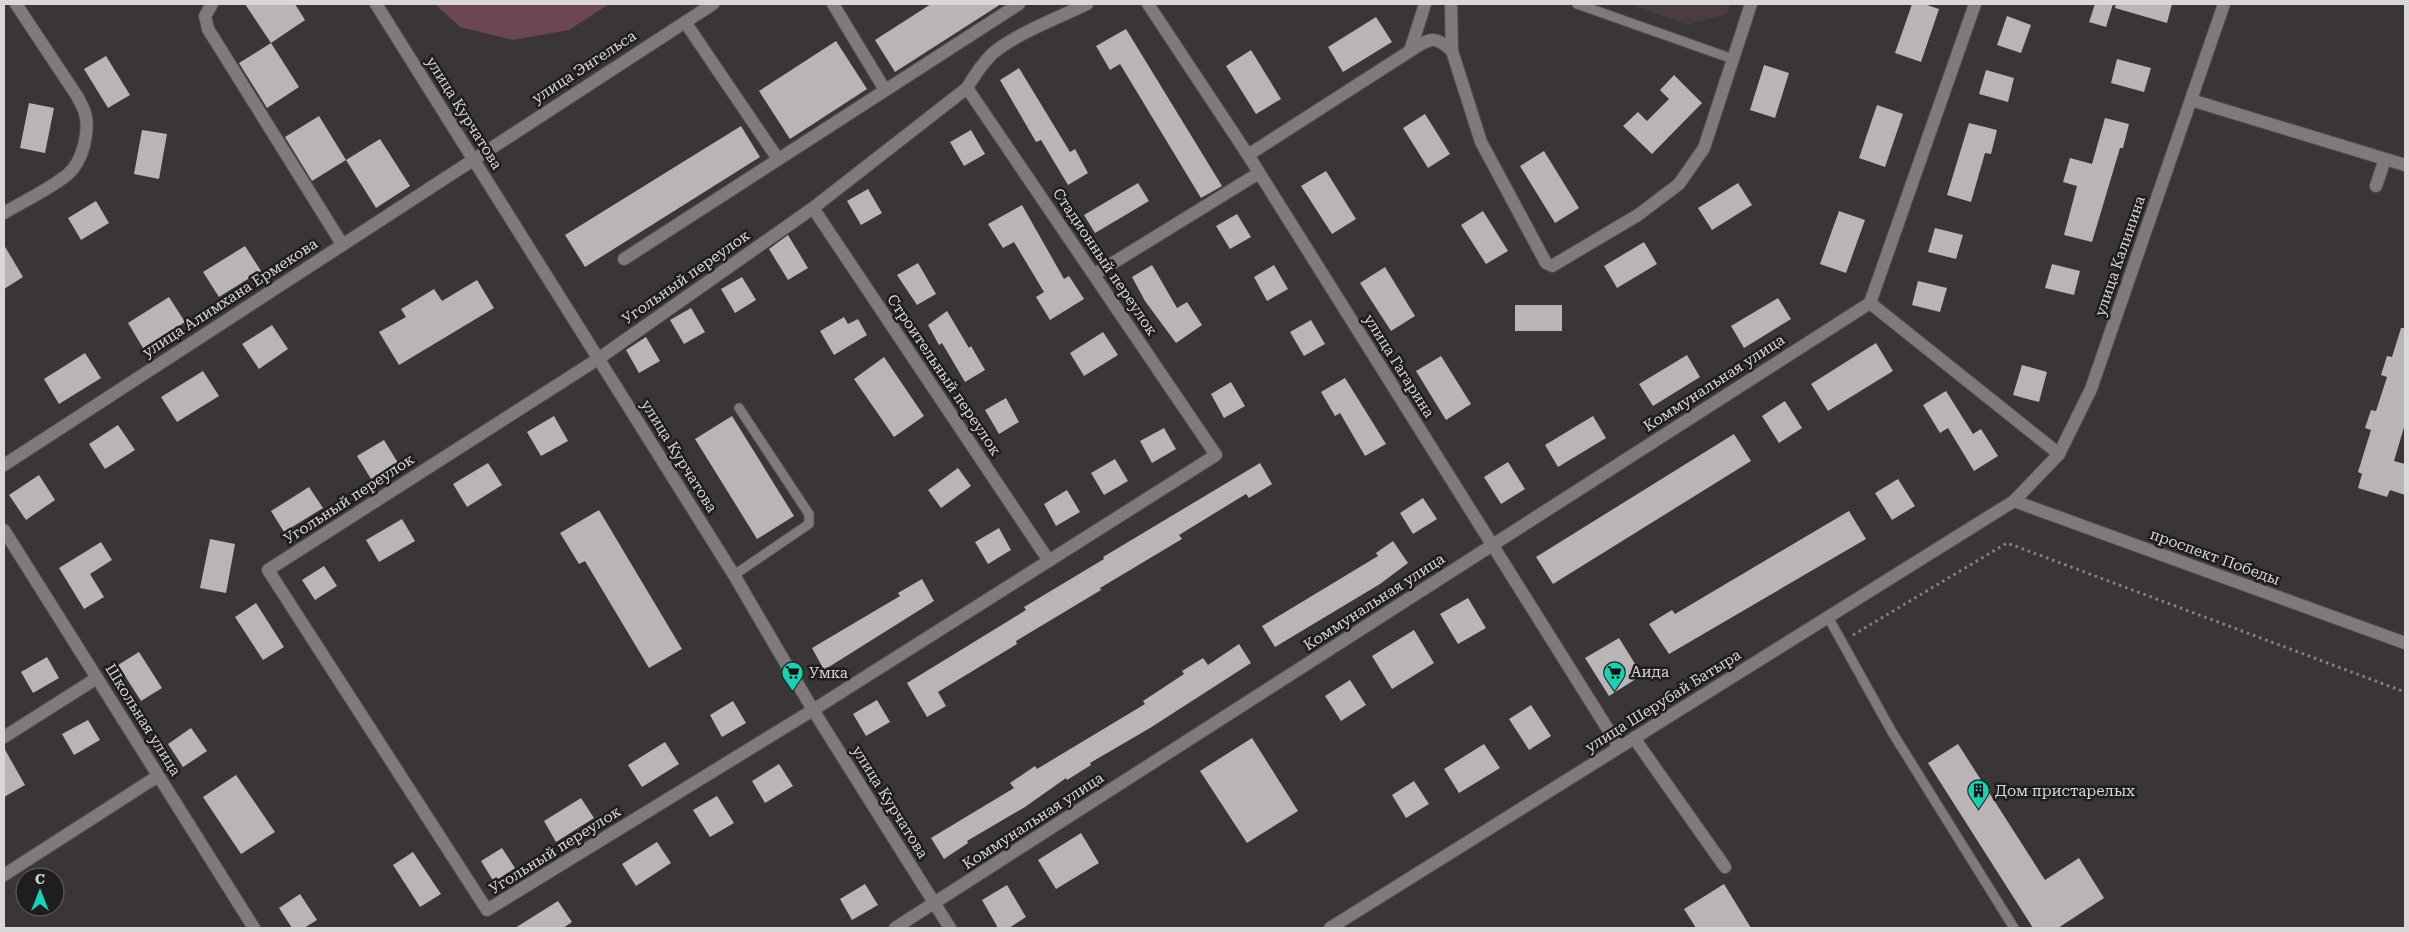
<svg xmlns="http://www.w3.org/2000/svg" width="2409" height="932" font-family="'Roboto Serif',serif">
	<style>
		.built { fill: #493d41 }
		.green { fill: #6d4654 }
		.building { fill: #bab4b6 }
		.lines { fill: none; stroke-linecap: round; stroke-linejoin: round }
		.service-casing { stroke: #555152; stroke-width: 11 }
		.minor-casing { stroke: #555152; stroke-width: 14 }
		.tertiary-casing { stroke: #555152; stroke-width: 14 }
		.path { stroke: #868283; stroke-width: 3; stroke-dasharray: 2.5 4; stroke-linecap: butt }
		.service { stroke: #807a7c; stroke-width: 9 }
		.minor { stroke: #807a7c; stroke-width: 12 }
		.tertiary { stroke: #807a7c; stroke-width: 12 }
		.labels { text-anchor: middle; stroke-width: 5; stroke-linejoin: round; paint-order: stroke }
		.street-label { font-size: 15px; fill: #dad7d8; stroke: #201d1e }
		.poi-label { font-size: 15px; fill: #dad7d8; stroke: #201d1e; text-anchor: start }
	</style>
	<rect width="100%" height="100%" fill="#3a3537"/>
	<path class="built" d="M 1631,4 L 1730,4 L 1727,14 L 1687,25 Z"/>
	<path class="green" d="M 435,4 L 609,4 L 569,30 L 513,40 L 460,27 Z"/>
	<path class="building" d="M 245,4 L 295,4 L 305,20 L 271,43 Z
		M 931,4 L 1001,4 L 895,72 L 875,40 Z
		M 1912,4 L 1924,4 L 1939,9 L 1921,62 L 1895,53 Z
		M 2095,4 L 2113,4 L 2106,27 L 2089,22 Z
		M 2116,4 L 2172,4 L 2167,23 L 2115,8 Z
		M 2007,16 L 2031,25 L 2021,53 L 1997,45 Z
		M 1376,17 L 1392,42 L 1343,72 L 1328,47 Z
		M 1126,29 L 1222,186 L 1201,198 L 1120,64 L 1110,70 L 1096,46 Z
		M 836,41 L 867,89 L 790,139 L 759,91 Z
		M 271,43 L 299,87 L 267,108 L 239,63 Z
		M 1251,50 L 1281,99 L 1256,114 L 1226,66 Z
		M 106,56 L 130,95 L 108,108 L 84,69 Z
		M 2117,59 L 2151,68 L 2144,92 L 2111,83 Z
		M 1764,65 L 1789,73 L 1775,118 L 1750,110 Z
		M 1019,68 L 1070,152 L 1075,149 L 1088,173 L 1068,185 L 1041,140 L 1036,142 L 1000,80 Z
		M 1986,70 L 2014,78 L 2008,102 L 1979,94 Z
		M 1674,75 L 1702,103 L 1652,154 L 1623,126 L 1638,112 L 1647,121 L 1669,99 L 1660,90 Z
		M 29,103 L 54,108 L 45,153 L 20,148 Z
		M 1877,105 L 1903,114 L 1885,167 L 1859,158 Z
		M 1425,114 L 1450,154 L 1428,168 L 1403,128 Z
		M 319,116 L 346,160 L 312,181 L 285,137 Z
		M 2105,118 L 2129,124 L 2123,148 L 2120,148 L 2092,242 L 2064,235 L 2077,186 L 2063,182 L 2070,158 L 2092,164 Z
		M 1969,123 L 1997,130 L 1991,154 L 1985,153 L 1971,202 L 1947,195 Z
		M 741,126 L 760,157 L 585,267 L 565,235 Z
		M 142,130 L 167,134 L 159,179 L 134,174 Z
		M 971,130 L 985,154 L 964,166 L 950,142 Z
		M 380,139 L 410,186 L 376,208 L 346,160 Z
		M 1544,151 L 1579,208 L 1555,223 L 1520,166 Z
		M 1326,171 L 1356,219 L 1332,234 L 1301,186 Z
		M 1138,183 L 1149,201 L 1095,233 L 1084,215 Z
		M 1738,183 L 1752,205 L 1712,230 L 1698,208 Z
		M 868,189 L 882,213 L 861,225 L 847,201 Z
		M 96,201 L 109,223 L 81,240 L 68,218 Z
		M 1022,205 L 1064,279 L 1069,276 L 1084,299 L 1050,320 L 1036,297 L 1044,292 L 1014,242 L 1003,248 L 988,224 Z
		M 1483,211 L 1508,251 L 1486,264 L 1461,225 Z
		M 1839,211 L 1865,220 L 1846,273 L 1820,264 Z
		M 1237,214 L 1251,237 L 1230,249 L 1216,226 Z
		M 1935,228 L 1963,235 L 1956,259 L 1928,252 Z
		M 788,235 L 808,268 L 788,280 L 769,249 Z
		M 1644,242 L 1657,264 L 1617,288 L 1604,266 Z
		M 4,245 L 23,277 L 4,289 Z
		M 245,246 L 261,271 L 219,297 L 203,272 Z
		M 918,263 L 936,294 L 917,305 L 897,275 Z
		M 2052,264 L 2080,271 L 2074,295 L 2045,288 Z
		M 1152,265 L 1177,308 L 1187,302 L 1202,325 L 1176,343 L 1145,301 L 1132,277 Z
		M 1274,265 L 1288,289 L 1267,301 L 1254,277 Z
		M 1385,267 L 1415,316 L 1391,331 L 1360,283 Z
		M 742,277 L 756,300 L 735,313 L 721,289 Z
		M 477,280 L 494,308 L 399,365 L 379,332 L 406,317 L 401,309 L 434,289 L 442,301 Z
		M 1918,281 L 1947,288 L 1940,312 L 1912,305 Z
		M 169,297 L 185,322 L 143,348 L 128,323 Z
		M 1778,298 L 1791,319 L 1744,348 L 1731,326 Z
		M 1515,305 L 1562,305 L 1562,331 L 1515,331 Z
		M 691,308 L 705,332 L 684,344 L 670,320 Z
		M 947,311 L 969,348 L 971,346 L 985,370 L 965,382 L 942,343 L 939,345 L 928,325 Z
		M 844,317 L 848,324 L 858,319 L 867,335 L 834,355 L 820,331 Z
		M 1311,320 L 1325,344 L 1304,356 L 1290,332 Z
		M 272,325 L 288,349 L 259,369 L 242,344 Z
		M 2401,328 L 2405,328 L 2405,424 L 2394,461 L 2405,464 L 2405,495 L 2390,490 L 2387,497 L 2358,488 L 2362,474 L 2358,472 L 2371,430 L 2365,428 L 2371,410 L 2376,411 L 2387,377 L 2381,375 L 2387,356 L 2392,357 Z
		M 1103,332 L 1118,355 L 1084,376 L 1070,353 Z
		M 646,337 L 660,361 L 639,373 L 626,350 Z
		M 1876,343 L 1893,371 L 1828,411 L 1811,384 Z
		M 85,353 L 101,378 L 59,404 L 44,379 Z
		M 1687,355 L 1700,377 L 1653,406 L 1639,384 Z
		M 1441,356 L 1471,404 L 1446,420 L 1416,371 Z
		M 884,357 L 924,416 L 894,437 L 854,379 Z
		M 2022,365 L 2047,372 L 2039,402 L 2013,395 Z
		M 203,371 L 219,396 L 177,422 L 161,397 Z
		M 1345,378 L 1386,444 L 1365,456 L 1340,413 L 1335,416 L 1321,392 Z
		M 1231,382 L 1245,406 L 1224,418 L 1211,394 Z
		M 1946,391 L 1973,434 L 1981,429 L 1998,456 L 1974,471 L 1948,428 L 1940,433 L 1923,405 Z
		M 1006,398 L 1019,422 L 999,434 L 985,410 Z
		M 1785,401 L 1802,428 L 1779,443 L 1762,416 Z
		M 554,416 L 568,441 L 541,456 L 527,432 Z
		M 732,416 L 794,516 L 757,539 L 695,439 Z
		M 1593,416 L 1606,438 L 1558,467 L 1545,445 Z
		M 118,425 L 135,450 L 105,469 L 89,444 Z
		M 1164,428 L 1176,449 L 1152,463 L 1140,441 Z
		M 1734,434 L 1751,461 L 1553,584 L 1536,557 Z
		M 384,440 L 398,463 L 371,479 L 357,456 Z
		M 1115,459 L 1128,481 L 1104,495 L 1091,473 Z
		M 1508,462 L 1525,489 L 1501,504 L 1484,477 Z
		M 488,463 L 502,485 L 467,507 L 453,484 Z
		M 1260,463 L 1272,484 L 1249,498 L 1246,494 L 1179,535 L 1182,539 L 1100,588 L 1101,590 L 1016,641 L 1017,644 L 938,692 L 946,706 L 927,717 L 907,683 L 1026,610 L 1024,607 L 1104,559 L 1103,557 Z
		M 958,468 L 971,486 L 941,508 L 928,490 Z
		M 39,475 L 55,500 L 26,520 L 9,495 Z
		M 1898,479 L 1915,506 L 1892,520 L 1875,493 Z
		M 309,487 L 323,508 L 284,532 L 271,511 Z
		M 1067,490 L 1080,512 L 1056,526 L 1044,504 Z
		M 1423,498 L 1437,519 L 1413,534 L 1400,513 Z
		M 599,510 L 682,649 L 649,668 L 585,561 L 579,564 L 560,533 Z
		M 1849,511 L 1866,539 L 1669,654 L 1649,624 L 1672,610 L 1675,614 Z
		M 402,519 L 415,541 L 379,562 L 366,540 Z
		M 999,528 L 1011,550 L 988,564 L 975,542 Z
		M 210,539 L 235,544 L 226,593 L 200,588 Z
		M 1393,541 L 1408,563 L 1380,584 L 1275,647 L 1262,626 L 1378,556 L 1376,553 Z
		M 101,542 L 112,560 L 90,574 L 104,597 L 84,609 L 59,568 Z
		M 324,566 L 337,586 L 315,600 L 302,580 Z
		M 922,579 L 934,601 L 824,670 L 812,648 L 900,596 L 898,593 Z
		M 1468,598 L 1486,628 L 1458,644 L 1440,614 Z
		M 256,603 L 284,647 L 263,660 L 235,617 Z
		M 1414,630 L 1434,663 L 1392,689 L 1372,656 Z
		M 1619,638 L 1642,675 L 1609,696 L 1585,658 Z
		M 1239,644 L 1251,663 L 1150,728 L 1090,763 L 1091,765 L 1067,780 L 1066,778 L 1025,807 L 967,841 L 968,843 L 944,859 L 931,838 L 1014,788 L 1010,783 L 1035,766 L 1037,769 L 1145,704 L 1143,701 L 1184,674 L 1182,671 L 1203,658 L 1208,665 Z
		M 139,652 L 162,688 L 141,701 L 118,665 Z
		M 47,657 L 59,678 L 33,693 L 21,672 Z
		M 1350,680 L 1366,705 L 1341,721 L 1325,696 Z
		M 877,700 L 890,722 L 866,736 L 853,714 Z
		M 733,701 L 746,723 L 722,737 L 710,715 Z
		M 1531,705 L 1551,736 L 1529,750 L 1509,719 Z
		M 88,720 L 100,740 L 74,755 L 62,734 Z
		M 191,728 L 207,751 L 183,767 L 168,744 Z
		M 1252,738 L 1298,811 L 1247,843 L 1200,771 Z
		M 665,742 L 679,764 L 642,787 L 628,765 Z
		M 1484,744 L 1500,768 L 1459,793 L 1444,769 Z
		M 1958,744 L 2045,880 L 2079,858 L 2104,898 L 2058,928 L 2033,928 L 1928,763 Z
		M 4,748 L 25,785 L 4,797 Z
		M 779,764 L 793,786 L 765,803 L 752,781 Z
		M 236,775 L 275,832 L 241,854 L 203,797 Z
		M 1414,781 L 1429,804 L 1406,818 L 1392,795 Z
		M 717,796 L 734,823 L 710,837 L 693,810 Z
		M 581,798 L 594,818 L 556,842 L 544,821 Z
		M 1081,833 L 1099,863 L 1056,889 L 1038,860 Z
		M 657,842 L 671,863 L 636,886 L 622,864 Z
		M 502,848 L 515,868 L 494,882 L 481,861 Z
		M 413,852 L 441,894 L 420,907 L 393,865 Z
		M 865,884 L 878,905 L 852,920 L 840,899 Z
		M 1724,884 L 1751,928 L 1696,928 L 1684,909 Z
		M 1007,885 L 1026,917 L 1009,928 L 998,928 L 982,900 Z
		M 300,894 L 317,920 L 304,928 L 292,928 L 279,908 Z
		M 558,901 L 572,922 L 563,928 L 515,928 Z"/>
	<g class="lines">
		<defs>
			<path id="service" d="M 1577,4 L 1733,59
				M 734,575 L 809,524 L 809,514 L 739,408
				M 1828,617 L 1892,732 L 2014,928"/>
			<path id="minor" d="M 212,4 L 205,16 L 208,29 L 342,244
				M 833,4 L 885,90
				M 1148,4 L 1248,155 L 1619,747
				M 1451,4 L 1452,51
				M 685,22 L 778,159
				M 1410,51 C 1429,39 1434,34 1452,51 L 1481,142 L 1546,263 L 1552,266 L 1638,215 L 1679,184 L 1704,148 L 1751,4
				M 967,88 L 1216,455 L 813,710 L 487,910 L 268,570 L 598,359 L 813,208 L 967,88 C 974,76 982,64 992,54 C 1015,34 1060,17 1087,4
				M 2191,100 L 2405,165
				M 1248,155 L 1410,51 L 1425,4
				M 2376,186 L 2385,159
				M 813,208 L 1049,561
				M 4,213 C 24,201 48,190 67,175 C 83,162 91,129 84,110 C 82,105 79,100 77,96 L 16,4
				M 624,259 L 1019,4
				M 1095,274 L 1259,173
				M 1870,303 L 2059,454
				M 4,465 L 713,4
				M 4,530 L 254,928
				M 4,737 L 97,678
				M 1634,738 L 1725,867
				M 4,875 L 158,776
				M 895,928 L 1870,303 L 1975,4"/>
			<path id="tertiary" d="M 376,4 L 734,575 L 813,710 L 950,928
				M 2014,501 L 2405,643
				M 1330,928 L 2014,501 L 2059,454 L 2091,389 L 2224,4"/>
		</defs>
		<use href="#service" class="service-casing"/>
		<use href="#minor" class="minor-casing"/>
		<use href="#tertiary" class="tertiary-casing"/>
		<path class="path" d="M 1853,635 L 2007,543 L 2405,692"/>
		<use href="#service" class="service"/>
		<use href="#minor" class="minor"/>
		<use href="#tertiary" class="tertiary"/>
	</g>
	<defs>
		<symbol id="supermarket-pin" viewBox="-11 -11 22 30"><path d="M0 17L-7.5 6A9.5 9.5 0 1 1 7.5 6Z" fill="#13d5b4" stroke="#201d1e"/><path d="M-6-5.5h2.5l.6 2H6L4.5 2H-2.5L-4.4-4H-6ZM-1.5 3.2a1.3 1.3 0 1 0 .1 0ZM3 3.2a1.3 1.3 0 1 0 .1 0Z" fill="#111"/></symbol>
		<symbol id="building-pin" viewBox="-11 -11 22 30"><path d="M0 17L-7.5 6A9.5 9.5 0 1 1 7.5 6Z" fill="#13d5b4" stroke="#201d1e"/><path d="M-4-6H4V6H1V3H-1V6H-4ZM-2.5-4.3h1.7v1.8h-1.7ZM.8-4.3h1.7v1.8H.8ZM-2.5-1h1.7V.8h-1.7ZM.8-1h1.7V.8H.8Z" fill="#111"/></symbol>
	</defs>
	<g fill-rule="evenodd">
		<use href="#supermarket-pin" x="1602" y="660" width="25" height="34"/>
		<use href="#supermarket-pin" x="780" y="660" width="25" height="34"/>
		<use href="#building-pin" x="1966" y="778" width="25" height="34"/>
	</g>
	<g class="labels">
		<g class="street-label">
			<text transform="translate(584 67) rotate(-33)" y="5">улица Энгельса</text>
			<text transform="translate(464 113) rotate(58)" y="5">улица Курчатова</text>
			<text transform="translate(2120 256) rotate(-71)" y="5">улица Калинина</text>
			<text transform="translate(1105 262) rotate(56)" y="5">Стадионный переулок</text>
			<text transform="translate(686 277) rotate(-35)" y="5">Угольный переулок</text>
			<text transform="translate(230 298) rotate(-33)" y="5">улица Алимхана Ермекова</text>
			<text transform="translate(1399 366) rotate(58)" y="5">улица Гагарина</text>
			<text transform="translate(944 375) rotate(56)" y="5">Строительный переулок</text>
			<text transform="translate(1714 383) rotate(-33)" y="5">Коммунальная улица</text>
			<text transform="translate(679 456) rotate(58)" y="5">улица Курчатова</text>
			<text transform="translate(349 499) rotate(-33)" y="5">Угольный переулок</text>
			<text transform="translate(2215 557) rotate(20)" y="5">проспект Победы</text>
			<text transform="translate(1374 602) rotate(-33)" y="5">Коммунальная улица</text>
			<text transform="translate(1663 701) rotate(-32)" y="5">улица Шерубай Батыра</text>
			<text transform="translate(143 720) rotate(58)" y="5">Школьная улица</text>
			<text transform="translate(890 802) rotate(58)" y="5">улица Курчатова</text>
			<text transform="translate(1033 821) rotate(-33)" y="5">Коммунальная улица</text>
			<text transform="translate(555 850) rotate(-32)" y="5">Угольный переулок</text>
		</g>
		<g class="poi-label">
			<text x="1631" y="677">Аида</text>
			<text x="809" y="678">Умка</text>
			<text x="1995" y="796">Дом пристарелых</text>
		</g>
	</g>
	<rect width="2409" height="932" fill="none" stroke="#dad7d8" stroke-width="10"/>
	<g transform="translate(40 892)"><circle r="24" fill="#201d1e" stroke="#6a6768"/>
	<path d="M0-4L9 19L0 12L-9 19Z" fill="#13d5b4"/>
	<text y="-8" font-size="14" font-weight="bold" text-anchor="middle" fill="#dad7d8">С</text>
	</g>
</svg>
